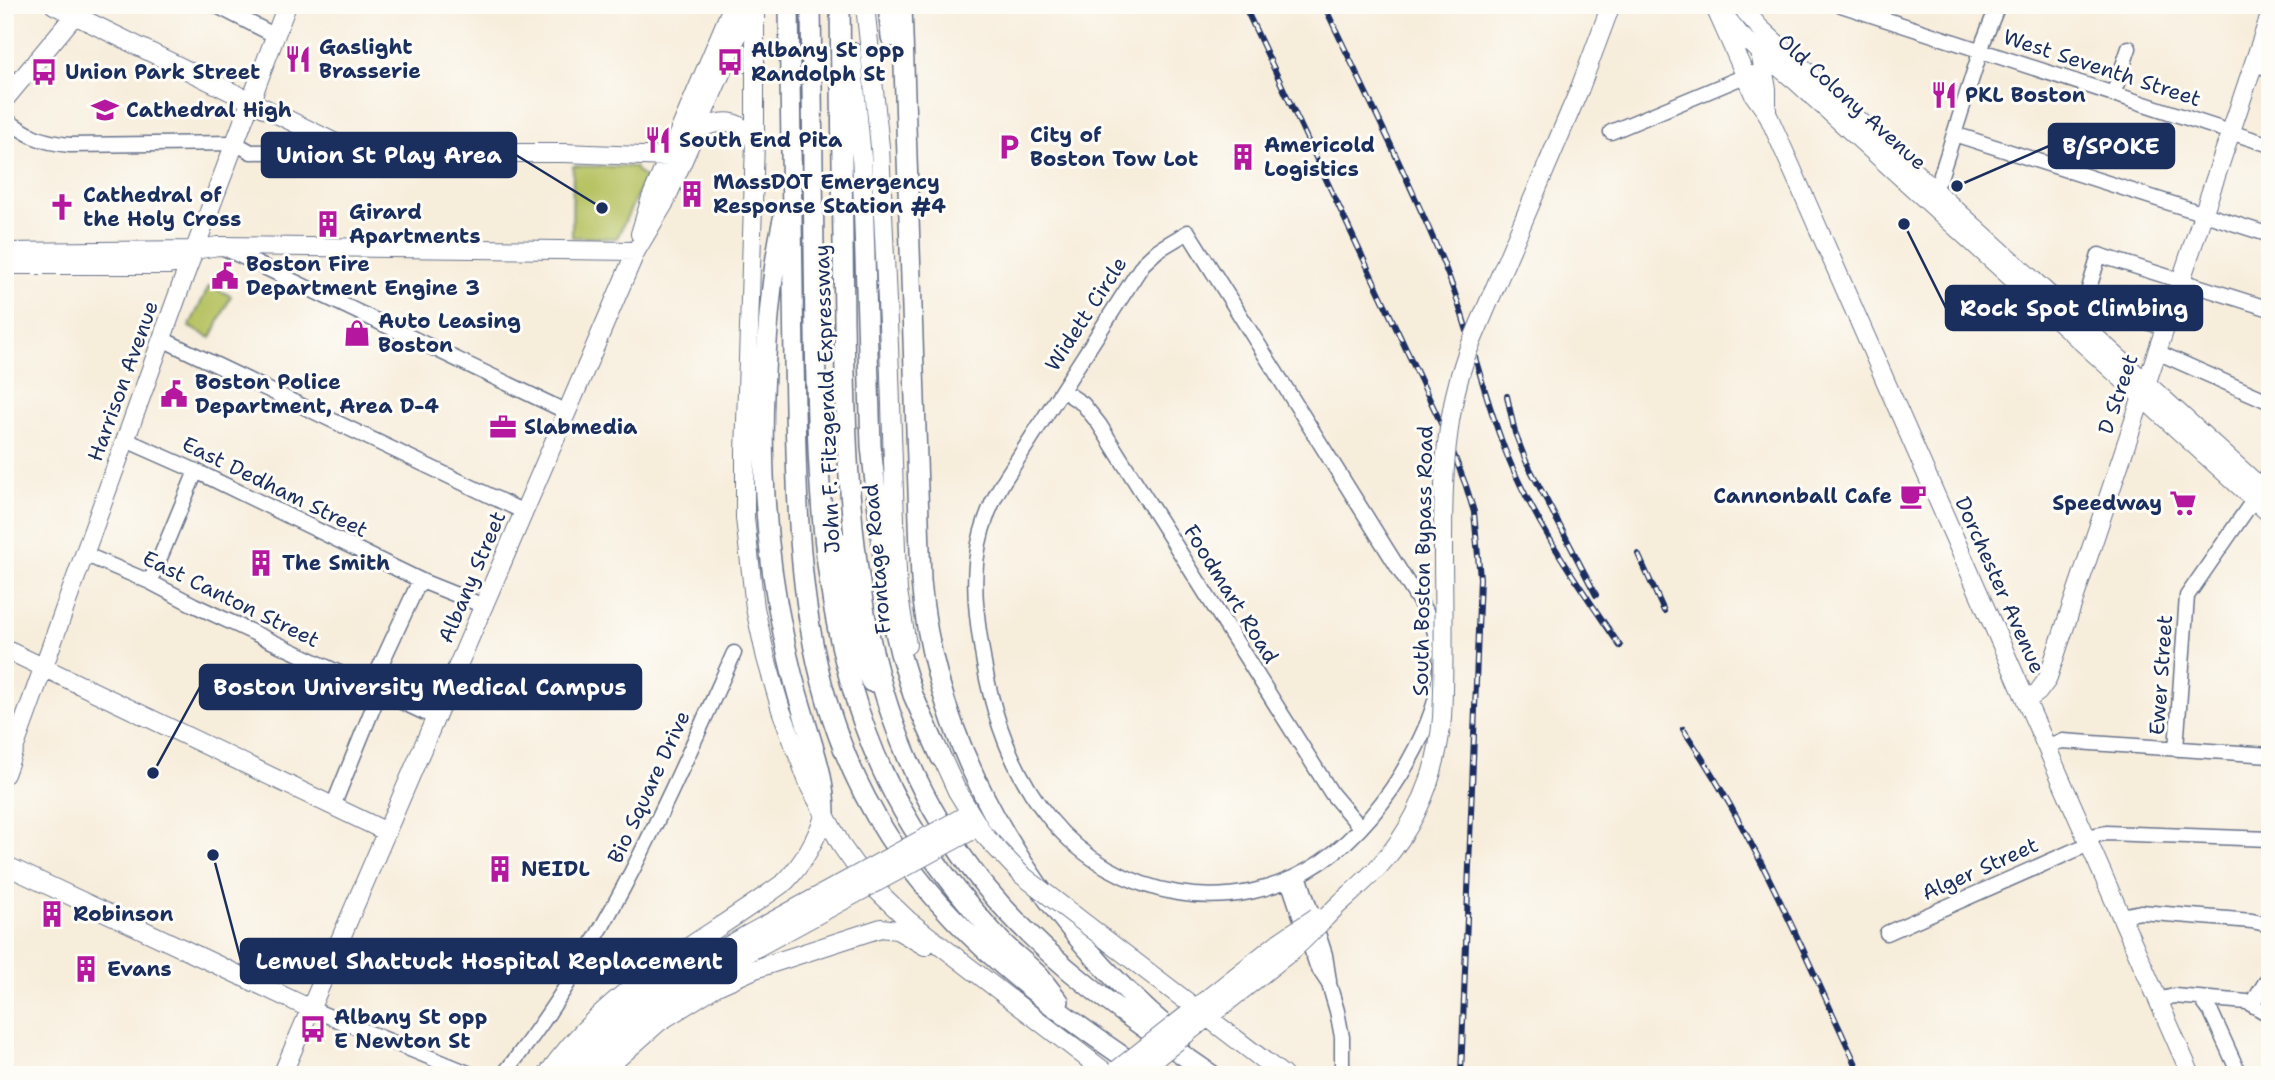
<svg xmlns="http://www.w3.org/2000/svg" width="2275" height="1080" font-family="'Shantell Sans',sans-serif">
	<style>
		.green { fill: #b7c364; stroke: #697961; stroke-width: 2 }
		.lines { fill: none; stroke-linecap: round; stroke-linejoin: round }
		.minor-casing { stroke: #68728a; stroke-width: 17 }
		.major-casing { stroke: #68728a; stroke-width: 20 }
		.highway-casing { stroke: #68728a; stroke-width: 22 }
		.minor { stroke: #fff; stroke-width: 14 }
		.major { stroke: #fff; stroke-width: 18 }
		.highway { stroke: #fff; stroke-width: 19 }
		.rail-casing { stroke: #1b2f5e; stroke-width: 6 }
		.rail { stroke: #fdfcf7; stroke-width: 3.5; stroke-dasharray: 10; stroke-linecap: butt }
		.major-bridge-casing { stroke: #68728a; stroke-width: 20; stroke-linecap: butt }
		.major-bridge { stroke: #fff; stroke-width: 18 }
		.labels { text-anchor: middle; stroke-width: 6; stroke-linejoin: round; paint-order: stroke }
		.poi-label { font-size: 21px; font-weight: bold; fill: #1b2f5e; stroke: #fdfcf7; text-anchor: start }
		.street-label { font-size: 21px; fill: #1b2f5e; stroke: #fdfcf7 }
		.leader { fill: none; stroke: #1b2f5e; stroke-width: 2.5 }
		.callout-dot { fill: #1b2f5e; stroke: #fdfcf7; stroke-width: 2.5 }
		.callout { fill: #1b2f5e; stroke: #1b2f5e; stroke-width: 2.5 }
		.callout-label { font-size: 23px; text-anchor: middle; font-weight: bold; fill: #fff }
	</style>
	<rect width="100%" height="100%" fill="#fdfcf7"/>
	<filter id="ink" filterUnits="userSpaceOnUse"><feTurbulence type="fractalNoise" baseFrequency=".0143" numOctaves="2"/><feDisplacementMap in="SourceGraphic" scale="14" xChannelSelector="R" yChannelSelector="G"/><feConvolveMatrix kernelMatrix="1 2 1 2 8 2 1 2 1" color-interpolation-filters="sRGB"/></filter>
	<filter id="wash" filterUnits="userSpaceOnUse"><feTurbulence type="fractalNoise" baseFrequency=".00686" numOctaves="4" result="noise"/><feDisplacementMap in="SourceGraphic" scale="28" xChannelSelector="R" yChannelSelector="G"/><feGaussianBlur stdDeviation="1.57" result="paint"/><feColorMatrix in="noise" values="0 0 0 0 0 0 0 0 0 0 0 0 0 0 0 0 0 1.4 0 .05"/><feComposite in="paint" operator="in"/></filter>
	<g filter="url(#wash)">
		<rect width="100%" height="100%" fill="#f7eddb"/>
		<path class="green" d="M 573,166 L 635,167 L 637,171 L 645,178 L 617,238 L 572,237 Z
			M 209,286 L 231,296 L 211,338 L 189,327 Z"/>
	</g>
	<g filter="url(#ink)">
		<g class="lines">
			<defs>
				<path id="minor" d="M 215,5 L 276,36
					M 1841,5 L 2270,145
					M 2253,64 L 2270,69
					M 2113,95 L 2129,48
					M 5,119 C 30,136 39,142 70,145 L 235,143 L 251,152 L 348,151
					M 1611,132 L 1752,73
					M 1954,134 L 2270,235
					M 1927,196 L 1940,178 L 1984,40 L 1998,5
					M 1188,232 L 1427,614 C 1454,662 1435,714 1410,759 C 1389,798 1358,837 1321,862 C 1234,921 1116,900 1050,819 C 1009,769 990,708 981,645 C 971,583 971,537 1003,482 L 1143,264 L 1158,250 Z
					M 224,248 L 567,412
					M 2165,328 L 2085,302 L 2099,255 L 2270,309
					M 162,339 L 524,512
					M 2157,352 L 2270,402
					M 1062,390 L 1083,404 L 1099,424 L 1332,794 L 1360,827
					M 126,440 L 196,471 L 424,582 L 484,606
					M 2260,487 L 2270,471
					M 84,554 L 150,582 L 194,605 L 436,718
					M 150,582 L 196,471
					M 370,688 L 420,580
					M 2046,746 L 2062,741 L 2270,755
					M 2176,749 L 2187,596 L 2254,499
					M 333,806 L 379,693
					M 2086,837 L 2106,833 L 2270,839
					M 1299,875 L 1325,955 L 1329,981
					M 1288,880 L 1317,966 L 1329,984 L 1337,1011 L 1342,1037 L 1342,1075
					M 2121,916 L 2141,912 L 2252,921 L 2270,925
					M 1887,933 L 2089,844
					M 2204,999 L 2204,1003 L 2212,1014 L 2236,1067
					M 2158,1000 L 2174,996 L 2247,1002 L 2270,1015
					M 2252,1004 L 2270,975
					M 311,1009 L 473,1075
					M 503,1075 C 605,948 668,799 734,653"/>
				<path id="major" d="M 54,5 L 352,151 L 414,153 L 564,153 L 668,157
					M 755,5 L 755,142 L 745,453 L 745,518 L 755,608 L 766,658 L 781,710 L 810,787 L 843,848 L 865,879 L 909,921 L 1109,1075
					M 865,5 L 880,147 L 889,346 L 896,550 L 898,591 L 907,645
					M 1714,5 L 1754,95 L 1767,113 L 1789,162 L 2191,1075
					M 1745,11 L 1759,27 L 1933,189 L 2270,496
					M 1725,16 L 1741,36 L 1797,82 L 2270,514
					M 1759,47 L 1767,89 L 1767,113
					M 1580,88 L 1611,5
					M 5,99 L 83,5
					M 698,129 C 724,119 738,117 755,142
					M 640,234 L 651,198 L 733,5
					M 5,252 L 194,250 L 218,246 L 636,251
					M 5,265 L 168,265 L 179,262 L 194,250
					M 5,649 L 387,832
					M 2026,701 L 2038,692 L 2047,680 L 2270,15
					M 936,745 L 957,791 L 984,835
					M 5,774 L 182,283 L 287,5
					M 5,865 L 311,1009
					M 1109,942 L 1283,1075
					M 1188,1014 L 1279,942
					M 1202,1022 L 1288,954
					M 282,1075 L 636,251 L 664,204 L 743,23 L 753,5
					M 547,1075 C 612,982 700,945 786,881 C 805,861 816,840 825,814
					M 561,1075 C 617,1012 676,975 747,935
					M 584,1075 C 631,1016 690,983 756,948
					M 599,1075 L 659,1022 L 717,986 L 755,969 L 881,928 L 897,930 L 925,946"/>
				<path id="highway" d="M 789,5 C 791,123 792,242 794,360 C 798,528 793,689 888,836 C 951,934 1047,1006 1143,1070
					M 811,5 C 812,114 813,223 815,332 C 818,496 820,665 903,811 C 929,857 964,901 1000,940 C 1012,953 1027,963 1039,976 C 1046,984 1052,993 1059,1001
					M 840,5 C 841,110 842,215 844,321 C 847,520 852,722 984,885 C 1048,963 1130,1019 1212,1075
					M 888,5 L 891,37
					M 902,5 L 921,581 C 936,758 1045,929 1181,1039
					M 851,52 L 862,163 L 871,446 L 888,602 L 900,653 L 913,695 L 941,758
					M 784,215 C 774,257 770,299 767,342 C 759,442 763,540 784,638 C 789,664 796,690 804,716 C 814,751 825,777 825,814
					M 836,539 C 843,586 849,639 871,682"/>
			</defs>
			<use href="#minor" class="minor-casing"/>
			<use href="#major" class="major-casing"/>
			<use href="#highway" class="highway-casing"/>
			<use href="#minor" class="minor"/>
			<use href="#major" class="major"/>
			<use href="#highway" class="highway"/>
			<defs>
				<path id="rail" d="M 1244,5 L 1446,434 L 1466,486 L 1474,512 L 1480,578 L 1461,1075
					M 1324,5 C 1363,88 1405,170 1440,255 C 1468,320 1481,390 1507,455 C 1536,525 1578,584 1620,646
					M 1507,396 L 1515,433 L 1526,461 L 1596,595
					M 1638,554 L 1664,611
					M 1683,729 C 1756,836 1806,958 1861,1075"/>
			</defs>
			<use href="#rail" class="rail-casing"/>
			<use href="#rail" class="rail"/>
			<defs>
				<path id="major-bridge" d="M 984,835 L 1022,875 L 1109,942
					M 747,935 L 961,818
					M 1279,942 L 1316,917
					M 756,948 L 969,832
					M 1288,954 C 1306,939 1321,922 1338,905 C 1352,892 1368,879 1381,864 C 1418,823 1437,772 1442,718 C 1445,659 1443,600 1443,542 C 1443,477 1445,414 1467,353 L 1580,88
					M 1118,1069 L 1187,1015
					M 1135,1075 L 1199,1024"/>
			</defs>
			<use href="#major-bridge" class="major-bridge-casing"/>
			<use href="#major-bridge" class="major-bridge"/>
		</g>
	</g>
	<defs>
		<symbol id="restaurant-bare" viewBox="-9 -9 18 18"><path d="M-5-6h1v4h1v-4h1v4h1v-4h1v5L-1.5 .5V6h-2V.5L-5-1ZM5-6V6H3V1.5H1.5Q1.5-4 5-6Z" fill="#b5179e" stroke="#fdfcf7" stroke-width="2.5" paint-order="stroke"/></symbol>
		<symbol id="bus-bare" viewBox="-9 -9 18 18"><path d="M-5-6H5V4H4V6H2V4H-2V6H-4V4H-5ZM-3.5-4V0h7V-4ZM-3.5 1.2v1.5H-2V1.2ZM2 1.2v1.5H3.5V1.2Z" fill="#b5179e" stroke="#fdfcf7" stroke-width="2.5" paint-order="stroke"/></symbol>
		<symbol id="school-bare" viewBox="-9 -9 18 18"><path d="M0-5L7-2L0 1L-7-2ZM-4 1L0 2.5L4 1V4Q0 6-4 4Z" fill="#b5179e" stroke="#fdfcf7" stroke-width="2.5" paint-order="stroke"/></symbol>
		<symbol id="parking-bare" viewBox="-9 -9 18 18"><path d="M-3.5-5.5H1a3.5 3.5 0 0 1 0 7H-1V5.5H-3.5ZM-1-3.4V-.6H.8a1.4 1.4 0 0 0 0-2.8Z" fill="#b5179e" stroke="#fdfcf7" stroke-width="2.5" paint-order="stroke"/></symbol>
		<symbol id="building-bare" viewBox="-9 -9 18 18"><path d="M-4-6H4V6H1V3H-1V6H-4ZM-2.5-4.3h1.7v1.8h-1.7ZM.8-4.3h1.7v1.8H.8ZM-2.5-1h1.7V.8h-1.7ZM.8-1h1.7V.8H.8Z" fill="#b5179e" stroke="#fdfcf7" stroke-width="2.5" paint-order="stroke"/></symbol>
		<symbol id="church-bare" viewBox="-9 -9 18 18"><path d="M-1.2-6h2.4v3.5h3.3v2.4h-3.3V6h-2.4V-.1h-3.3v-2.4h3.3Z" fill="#b5179e" stroke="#fdfcf7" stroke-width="2.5" paint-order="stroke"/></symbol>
		<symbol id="civic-bare" viewBox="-9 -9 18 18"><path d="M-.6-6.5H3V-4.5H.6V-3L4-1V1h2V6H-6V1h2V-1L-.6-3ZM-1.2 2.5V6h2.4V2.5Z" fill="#b5179e" stroke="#fdfcf7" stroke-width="2.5" paint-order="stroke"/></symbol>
		<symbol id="shop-bare" viewBox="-9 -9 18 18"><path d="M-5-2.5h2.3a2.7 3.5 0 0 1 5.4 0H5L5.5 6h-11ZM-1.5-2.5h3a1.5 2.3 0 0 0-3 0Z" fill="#b5179e" stroke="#fdfcf7" stroke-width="2.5" paint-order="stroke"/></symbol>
		<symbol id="office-bare" viewBox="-9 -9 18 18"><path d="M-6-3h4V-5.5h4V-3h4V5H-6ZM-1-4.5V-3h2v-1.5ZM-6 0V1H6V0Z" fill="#b5179e" stroke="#fdfcf7" stroke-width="2.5" paint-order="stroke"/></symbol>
		<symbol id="cafe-bare" viewBox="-9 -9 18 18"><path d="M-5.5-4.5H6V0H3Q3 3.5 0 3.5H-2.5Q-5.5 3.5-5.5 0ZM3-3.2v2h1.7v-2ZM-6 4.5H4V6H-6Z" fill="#b5179e" stroke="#fdfcf7" stroke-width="2.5" paint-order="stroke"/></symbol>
		<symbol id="supermarket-bare" viewBox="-9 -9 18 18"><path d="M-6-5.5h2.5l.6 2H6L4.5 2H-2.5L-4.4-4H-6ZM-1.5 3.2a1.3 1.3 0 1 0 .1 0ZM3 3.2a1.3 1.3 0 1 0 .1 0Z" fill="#b5179e" stroke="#fdfcf7" stroke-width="2.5" paint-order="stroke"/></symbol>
	</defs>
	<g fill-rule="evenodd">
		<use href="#restaurant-bare" x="279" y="40" width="38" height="38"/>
		<use href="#bus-bare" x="711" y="43" width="38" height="38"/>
		<use href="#bus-bare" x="25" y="53" width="38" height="38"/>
		<use href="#restaurant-bare" x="1925" y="76" width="38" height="38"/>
		<use href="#school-bare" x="86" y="91" width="38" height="38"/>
		<use href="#restaurant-bare" x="639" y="121" width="38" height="38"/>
		<use href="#parking-bare" x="990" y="128" width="38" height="38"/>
		<use href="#building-bare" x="1224" y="138" width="38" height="38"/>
		<use href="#building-bare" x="673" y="175" width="38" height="38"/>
		<use href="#church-bare" x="43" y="188" width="38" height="38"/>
		<use href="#building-bare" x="309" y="205" width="38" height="38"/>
		<use href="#civic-bare" x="206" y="257" width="38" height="38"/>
		<use href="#shop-bare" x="338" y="314" width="38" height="38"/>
		<use href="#civic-bare" x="155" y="375" width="38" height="38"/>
		<use href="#office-bare" x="484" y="408" width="38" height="38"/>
		<use href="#cafe-bare" x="1894" y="477" width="38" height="38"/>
		<use href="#supermarket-bare" x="2164" y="484" width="38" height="38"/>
		<use href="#building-bare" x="242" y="544" width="38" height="38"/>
		<use href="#building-bare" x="481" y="850" width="38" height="38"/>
		<use href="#building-bare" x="33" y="895" width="38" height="38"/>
		<use href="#building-bare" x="67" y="950" width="38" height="38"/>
		<use href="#bus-bare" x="294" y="1010" width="38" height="38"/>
	</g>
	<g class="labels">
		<g class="poi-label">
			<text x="319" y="54">Gaslight<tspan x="319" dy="24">Brasserie</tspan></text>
			<text x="751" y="57">Albany St opp<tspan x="751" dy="24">Randolph St</tspan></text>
			<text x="65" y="79">Union Park Street</text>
			<text x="1965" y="102">PKL Boston</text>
			<text x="126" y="117">Cathedral High</text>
			<text x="1030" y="142">City of<tspan x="1030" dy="24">Boston Tow Lot</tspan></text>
			<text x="679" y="147">South End Pita</text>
			<text x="1264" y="152">Americold<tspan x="1264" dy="24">Logistics</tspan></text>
			<text x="713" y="189">MassDOT Emergency<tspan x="713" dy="24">Response Station #4</tspan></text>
			<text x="83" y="202">Cathedral of<tspan x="83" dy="24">the Holy Cross</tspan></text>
			<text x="349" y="219">Girard<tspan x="349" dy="24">Apartments</tspan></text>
			<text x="246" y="271">Boston Fire<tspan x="246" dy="24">Department Engine 3</tspan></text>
			<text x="378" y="328">Auto Leasing<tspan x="378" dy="24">Boston</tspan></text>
			<text x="195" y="389">Boston Police<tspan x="195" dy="24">Department, Area D-4</tspan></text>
			<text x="524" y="434">Slabmedia</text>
			<text x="1892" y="503" text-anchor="end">Cannonball Cafe</text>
			<text x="2162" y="510" text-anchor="end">Speedway</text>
			<text x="282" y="570">The Smith</text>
			<text x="521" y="876">NEIDL</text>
			<text x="73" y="921">Robinson</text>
			<text x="107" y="976">Evans</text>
			<text x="334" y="1024">Albany St opp<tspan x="334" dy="24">E Newton St</tspan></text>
		</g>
		<g class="street-label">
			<text transform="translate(2102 68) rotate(18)" y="7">West Seventh Street</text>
			<text transform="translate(1852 102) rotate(42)" y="7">Old Colony Avenue</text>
			<text transform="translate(1086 314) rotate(-57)" y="7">Widett Circle</text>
			<text transform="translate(123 381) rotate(-70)" y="7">Harrison Avenue</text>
			<text transform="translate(2118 394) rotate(-71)" y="7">D Street</text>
			<text transform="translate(827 399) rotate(-92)" y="7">John F. Fitzgerald Expressway</text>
			<text transform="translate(275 487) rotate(26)" y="7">East Dedham Street</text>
			<text transform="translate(877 559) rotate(-95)" y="7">Frontage Road</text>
			<text transform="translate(1423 561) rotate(-89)" y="7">South Boston Bypass Road</text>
			<text transform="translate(472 577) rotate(-67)" y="7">Albany Street</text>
			<text transform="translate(2000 585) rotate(66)" y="7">Dorchester Avenue</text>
			<text transform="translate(1231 594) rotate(58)" y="7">Foodmart Road</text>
			<text transform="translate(231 599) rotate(26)" y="7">East Canton Street</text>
			<text transform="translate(2161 675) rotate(-86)" y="7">Ewer Street</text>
			<text transform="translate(649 787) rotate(-65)" y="7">Bio Square Drive</text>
			<text transform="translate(1980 869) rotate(-24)" y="7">Alger Street</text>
		</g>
	</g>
	<path class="leader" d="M1957 186L2049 146M602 208L516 155M1904 224L1946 308M153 773L200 687M213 855L241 961"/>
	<g class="callout-dot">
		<circle cx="1957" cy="186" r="7"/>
		<circle cx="602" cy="208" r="7"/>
		<circle cx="1904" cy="224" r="7"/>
		<circle cx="153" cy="773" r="7"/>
		<circle cx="213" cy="855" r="7"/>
	</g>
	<g class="callout">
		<rect x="2049" y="124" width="125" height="44" rx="7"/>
		<rect x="262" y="133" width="254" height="44" rx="7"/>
		<rect x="1946" y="286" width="256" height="44" rx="7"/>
		<rect x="200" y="665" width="441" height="44" rx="7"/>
		<rect x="241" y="939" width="495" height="44" rx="7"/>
	</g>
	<g class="callout-label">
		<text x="2111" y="154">B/SPOKE</text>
		<text x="389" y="163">Union St Play Area</text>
		<text x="2074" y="316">Rock Spot Climbing</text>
		<text x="420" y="695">Boston University Medical Campus</text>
		<text x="489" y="969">Lemuel Shattuck Hospital Replacement</text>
	</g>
	<rect width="2275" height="1080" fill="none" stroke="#fdfcf7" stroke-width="28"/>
</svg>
